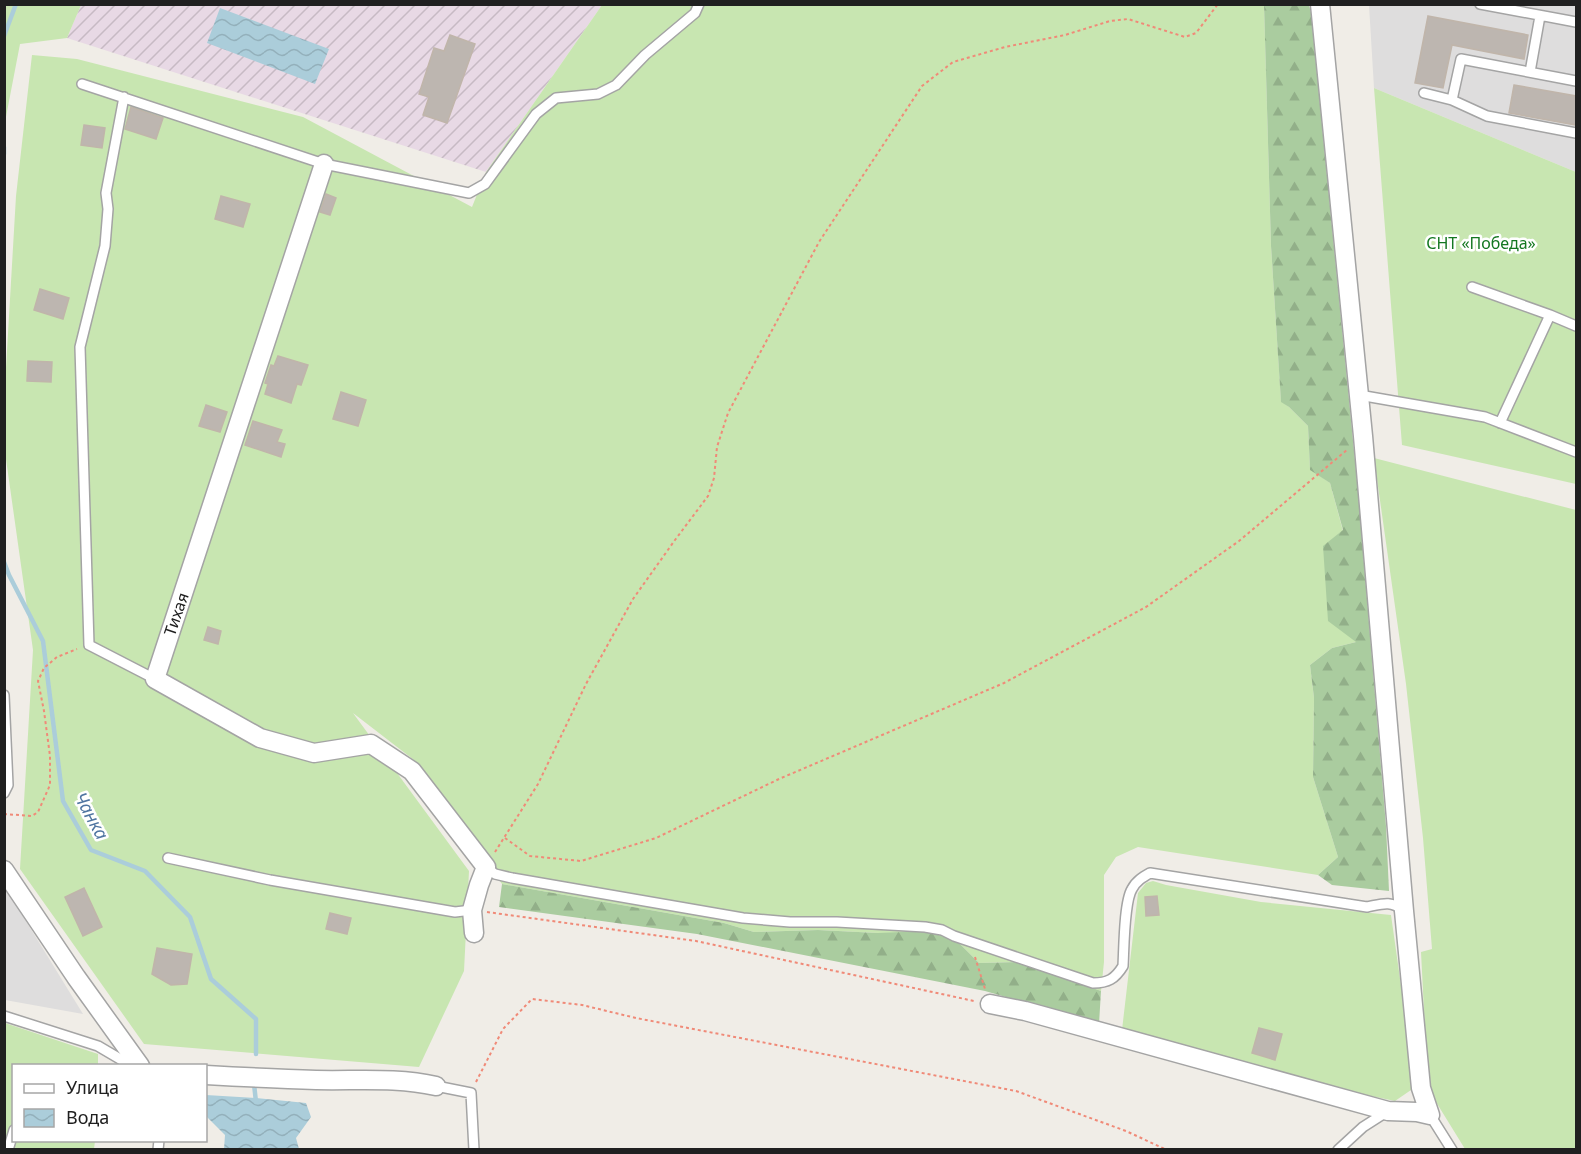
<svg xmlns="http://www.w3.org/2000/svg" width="1581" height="1154" font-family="'Noto Sans',sans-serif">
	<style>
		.residential { fill: #dedddd }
		.industrial { fill: url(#industrial-furrows) }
		.grass { fill: #c8e6b1 }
		.forest { fill: url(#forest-firs) }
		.water { fill: url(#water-waves) }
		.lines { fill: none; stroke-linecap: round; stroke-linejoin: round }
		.stream { stroke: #abcdda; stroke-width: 4.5 }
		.building { fill: #bdb6b0; stroke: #c0b5aa; stroke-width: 1.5 }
		.lane-casing { stroke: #a4a4a4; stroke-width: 12 }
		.street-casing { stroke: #a4a4a4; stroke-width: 21 }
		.path { stroke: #f08a78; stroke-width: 2; stroke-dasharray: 3 3; stroke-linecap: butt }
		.lane { stroke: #fff; stroke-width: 9 }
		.street { stroke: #fff; stroke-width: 18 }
		.labels { text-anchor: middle; stroke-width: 5; stroke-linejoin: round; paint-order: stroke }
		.park-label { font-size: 16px; fill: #147721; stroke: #fff }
		.street-label { font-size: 16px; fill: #202020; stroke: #fff }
		.water-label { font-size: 18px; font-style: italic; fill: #5075a1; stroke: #fff }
	</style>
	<defs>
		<pattern id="industrial-furrows" width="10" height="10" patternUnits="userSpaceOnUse" patternTransform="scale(1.5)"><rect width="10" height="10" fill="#e8d9e5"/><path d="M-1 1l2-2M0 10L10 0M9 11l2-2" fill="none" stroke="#c7bac4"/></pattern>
		<pattern id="forest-firs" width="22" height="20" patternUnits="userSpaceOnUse" patternTransform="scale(1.5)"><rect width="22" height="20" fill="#aacc9f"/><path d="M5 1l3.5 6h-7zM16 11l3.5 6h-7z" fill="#92af89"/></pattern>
		<pattern id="water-waves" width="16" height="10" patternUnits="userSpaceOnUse" patternTransform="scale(1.5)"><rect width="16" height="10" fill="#abcdda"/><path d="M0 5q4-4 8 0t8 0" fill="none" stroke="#93b0bb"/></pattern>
	</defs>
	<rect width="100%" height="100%" fill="#f0ede7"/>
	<path class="residential" d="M 1369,5 L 1576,5 L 1576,172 L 1374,88 Z
		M 5,887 L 83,1014 L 5,1000 Z"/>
	<path class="industrial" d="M 81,5 L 602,5 L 486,172 L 67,38 Z"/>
	<path class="grass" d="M 5,4 L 81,5 L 67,38 L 20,44 L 5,122 Z
		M 602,5 L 1264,5 L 1271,246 L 1281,401 L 1289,407 L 1308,426 L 1310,469 L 1330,483 L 1343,531 L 1356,642 L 1332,648 L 1310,665 L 1314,698 L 1313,777 L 1338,857 L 1318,875 L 1138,847 L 1116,857 L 1104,875 L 1104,962 L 1101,991 L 1019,962 L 979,963 L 958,942 L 878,933 L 818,930 L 754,932 L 724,923 L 502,884 L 414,760 L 353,713 L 469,871 L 464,971 L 419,1067 L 144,1044 L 20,869 L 33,650 L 5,452 L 4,402 L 16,196 L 32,55 L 77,59 L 303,117 L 472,207 L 486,172 Z
		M 1374,88 L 1576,172 L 1576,484 L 1402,445 Z
		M 1374,458 L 1576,510 L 1576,1149 L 1465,1149 L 1428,1089 L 1421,952 L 1432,949 L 1423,838 L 1406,684 Z
		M 1153,881 L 1166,885 L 1261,902 L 1391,915 L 1413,1070 L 1411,1090 L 1395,1101 L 1309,1083 L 1122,1030 L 1138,893 L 1146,883 Z
		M 5,1023 L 98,1054 L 98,1065 L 14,1066 L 14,1140 L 95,1141 L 94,1149 L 5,1150 Z"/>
	<path class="forest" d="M 1264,5 L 1309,5 L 1311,13 L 1358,491 L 1386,826 L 1389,891 L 1332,885 L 1318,875 L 1338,857 L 1313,777 L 1314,698 L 1310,665 L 1332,648 L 1356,642 L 1328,621 L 1323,546 L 1343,530 L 1330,483 L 1310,470 L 1308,426 L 1289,407 L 1281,402 L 1271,246 Z
		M 502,884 L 724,923 L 754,932 L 818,930 L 878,933 L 927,931 L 958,942 L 979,963 L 1019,962 L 1101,991 L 1099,1024 L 985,991 L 697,934 L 499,907 Z"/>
	<path class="water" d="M 220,8 L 329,49 L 315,84 L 207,43 Z
		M 206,1095 L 256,1098 L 306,1103 L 311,1117 L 296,1138 L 299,1149 L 224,1149 L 225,1135 L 206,1116 Z"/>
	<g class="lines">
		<path class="stream" d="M 4,36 L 16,4
			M 4,147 L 4,154
			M 4,562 L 9,575 L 43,641 L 63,801 L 91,850 L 145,871 L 190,917 L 211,979 L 256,1019 L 256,1054
			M 254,1084 L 256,1102"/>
	</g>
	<path class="building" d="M 1428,16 L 1528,35 L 1524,59 L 1452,45 L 1443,88 L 1415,83 Z
		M 450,35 L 475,44 L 447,123 L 423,115 L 429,97 L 419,94 L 434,48 L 444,51 Z
		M 1514,85 L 1576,96 L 1576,125 L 1509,113 Z
		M 131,107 L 163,118 L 156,139 L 125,129 Z
		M 84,125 L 105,128 L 102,148 L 81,145 Z
		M 326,194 L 336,198 L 330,215 L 320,212 Z
		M 221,196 L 250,204 L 243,227 L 215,219 Z
		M 40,289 L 69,298 L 63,319 L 34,310 Z
		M 278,356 L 308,365 L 301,385 L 297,384 L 291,403 L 265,394 L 268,384 L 265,383 L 271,365 L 274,366 Z
		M 28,361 L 52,362 L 51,382 L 27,381 Z
		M 341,392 L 366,400 L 358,426 L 333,419 Z
		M 206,405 L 227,412 L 220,432 L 199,426 Z
		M 253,421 L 282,430 L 277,442 L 285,444 L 281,457 L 245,445 Z
		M 208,627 L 221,631 L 218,644 L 204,640 Z
		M 84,888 L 102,927 L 83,936 L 65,897 Z
		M 1157,896 L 1159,915 L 1146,916 L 1145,897 Z
		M 330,913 L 351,918 L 347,934 L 326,929 Z
		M 157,948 L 192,954 L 187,984 L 171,985 L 152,974 Z
		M 1259,1028 L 1282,1034 L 1275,1060 L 1252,1053 Z"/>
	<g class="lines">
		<defs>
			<path id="lane" d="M 1480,4 L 1576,22
				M 1530,72 L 1540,16
				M 82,84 L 324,164 L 469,193 L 485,184 L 536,114 L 556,98 L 598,94 L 616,85 L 645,55 L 695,13 L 699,4
				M 1424,93 L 1452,100 L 1487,116 L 1576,133
				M 124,97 L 106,193 L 108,209 L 105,246 L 80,347 L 89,645 L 155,679
				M 1452,100 L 1461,59 L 1576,81
				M 1472,287 L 1550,315
				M 1359,395 L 1485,417 L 1576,452
				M 1500,423 L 1550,315 L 1576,326
				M 4,695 L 8,785 L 4,793
				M 168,858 L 270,880 L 455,912 L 472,910
				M 486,867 L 495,874 L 512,878 L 743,918 L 790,922 L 837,922 L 925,927 L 942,930 L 954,936 L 1093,983 C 1108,983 1115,979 1123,966 C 1124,949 1124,902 1132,889 C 1136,881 1143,877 1150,873 L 1367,907 C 1382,904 1390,900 1403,910
				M 4,1016 L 98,1046 L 132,1066
				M 436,1086 L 471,1093 L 474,1150
				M 1430,1115 L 1452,1150
				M 8,1150 L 14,1130
				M 158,1150 L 159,1140
				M 1338,1150 L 1363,1127 L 1388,1111"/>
			<path id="street" d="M 324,164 L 155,679 L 260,738 L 314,753 L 371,744 L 412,771 L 486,867 L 479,885 L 472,910 L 474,933
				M 4,870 L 76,977 L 140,1066
				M 990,1004 L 1025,1011 L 1388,1111 L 1417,1112 L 1430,1115 L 1421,1088 L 1404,911 L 1363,436 L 1320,4
				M 206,1075 C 242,1077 279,1079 316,1080 C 356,1081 397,1077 436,1086"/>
		</defs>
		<use href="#lane" class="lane-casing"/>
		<use href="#street" class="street-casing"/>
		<path class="path" d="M 4,814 L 32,816 L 38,812 L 50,785 L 50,756 L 44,711 L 38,681 L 44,668 L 57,657 L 77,649
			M 505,838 L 530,856 L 581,861 L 656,838 L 779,779 L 1004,683 L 1146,607 L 1239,541 L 1348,449
			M 495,852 L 538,784 L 586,684 L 633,599 L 675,540 L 708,496 L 714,478 L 717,447 L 728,413 L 819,242 L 922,86 L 953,62 L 1005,47 L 1065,35 L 1110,21 L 1128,19 L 1185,37 L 1196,33 L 1218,4
			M 487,912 L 696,941 L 974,1001
			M 975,957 L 985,989
			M 476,1082 L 503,1029 L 532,999 L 582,1005 L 636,1018 L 1016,1091 L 1126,1131 L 1167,1150"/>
		<use href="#lane" class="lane"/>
		<use href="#street" class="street"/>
	</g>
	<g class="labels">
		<g class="park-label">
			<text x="1481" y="249">СНТ «Победа»</text>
		</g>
		<g class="street-label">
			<text transform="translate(176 614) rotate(-71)" y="6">Тихая</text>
		</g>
		<g class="water-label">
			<text transform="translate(91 816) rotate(61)" y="6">Чанка</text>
		</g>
	</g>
	<rect width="1581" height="1154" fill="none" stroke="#202020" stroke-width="12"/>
	<rect x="12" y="1064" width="195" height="78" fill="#ffffff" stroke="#a6a6a6" stroke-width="1.5"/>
	<rect x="24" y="1084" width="30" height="9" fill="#ffffff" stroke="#a6a6a6" stroke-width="1.5"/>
	<text x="66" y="1094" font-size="18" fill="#202020">Улица</text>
	<rect x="24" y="1109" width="30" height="18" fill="url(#water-waves)" stroke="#a6a6a6" stroke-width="1.5"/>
	<text x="66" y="1124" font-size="18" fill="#202020">Вода</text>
</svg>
